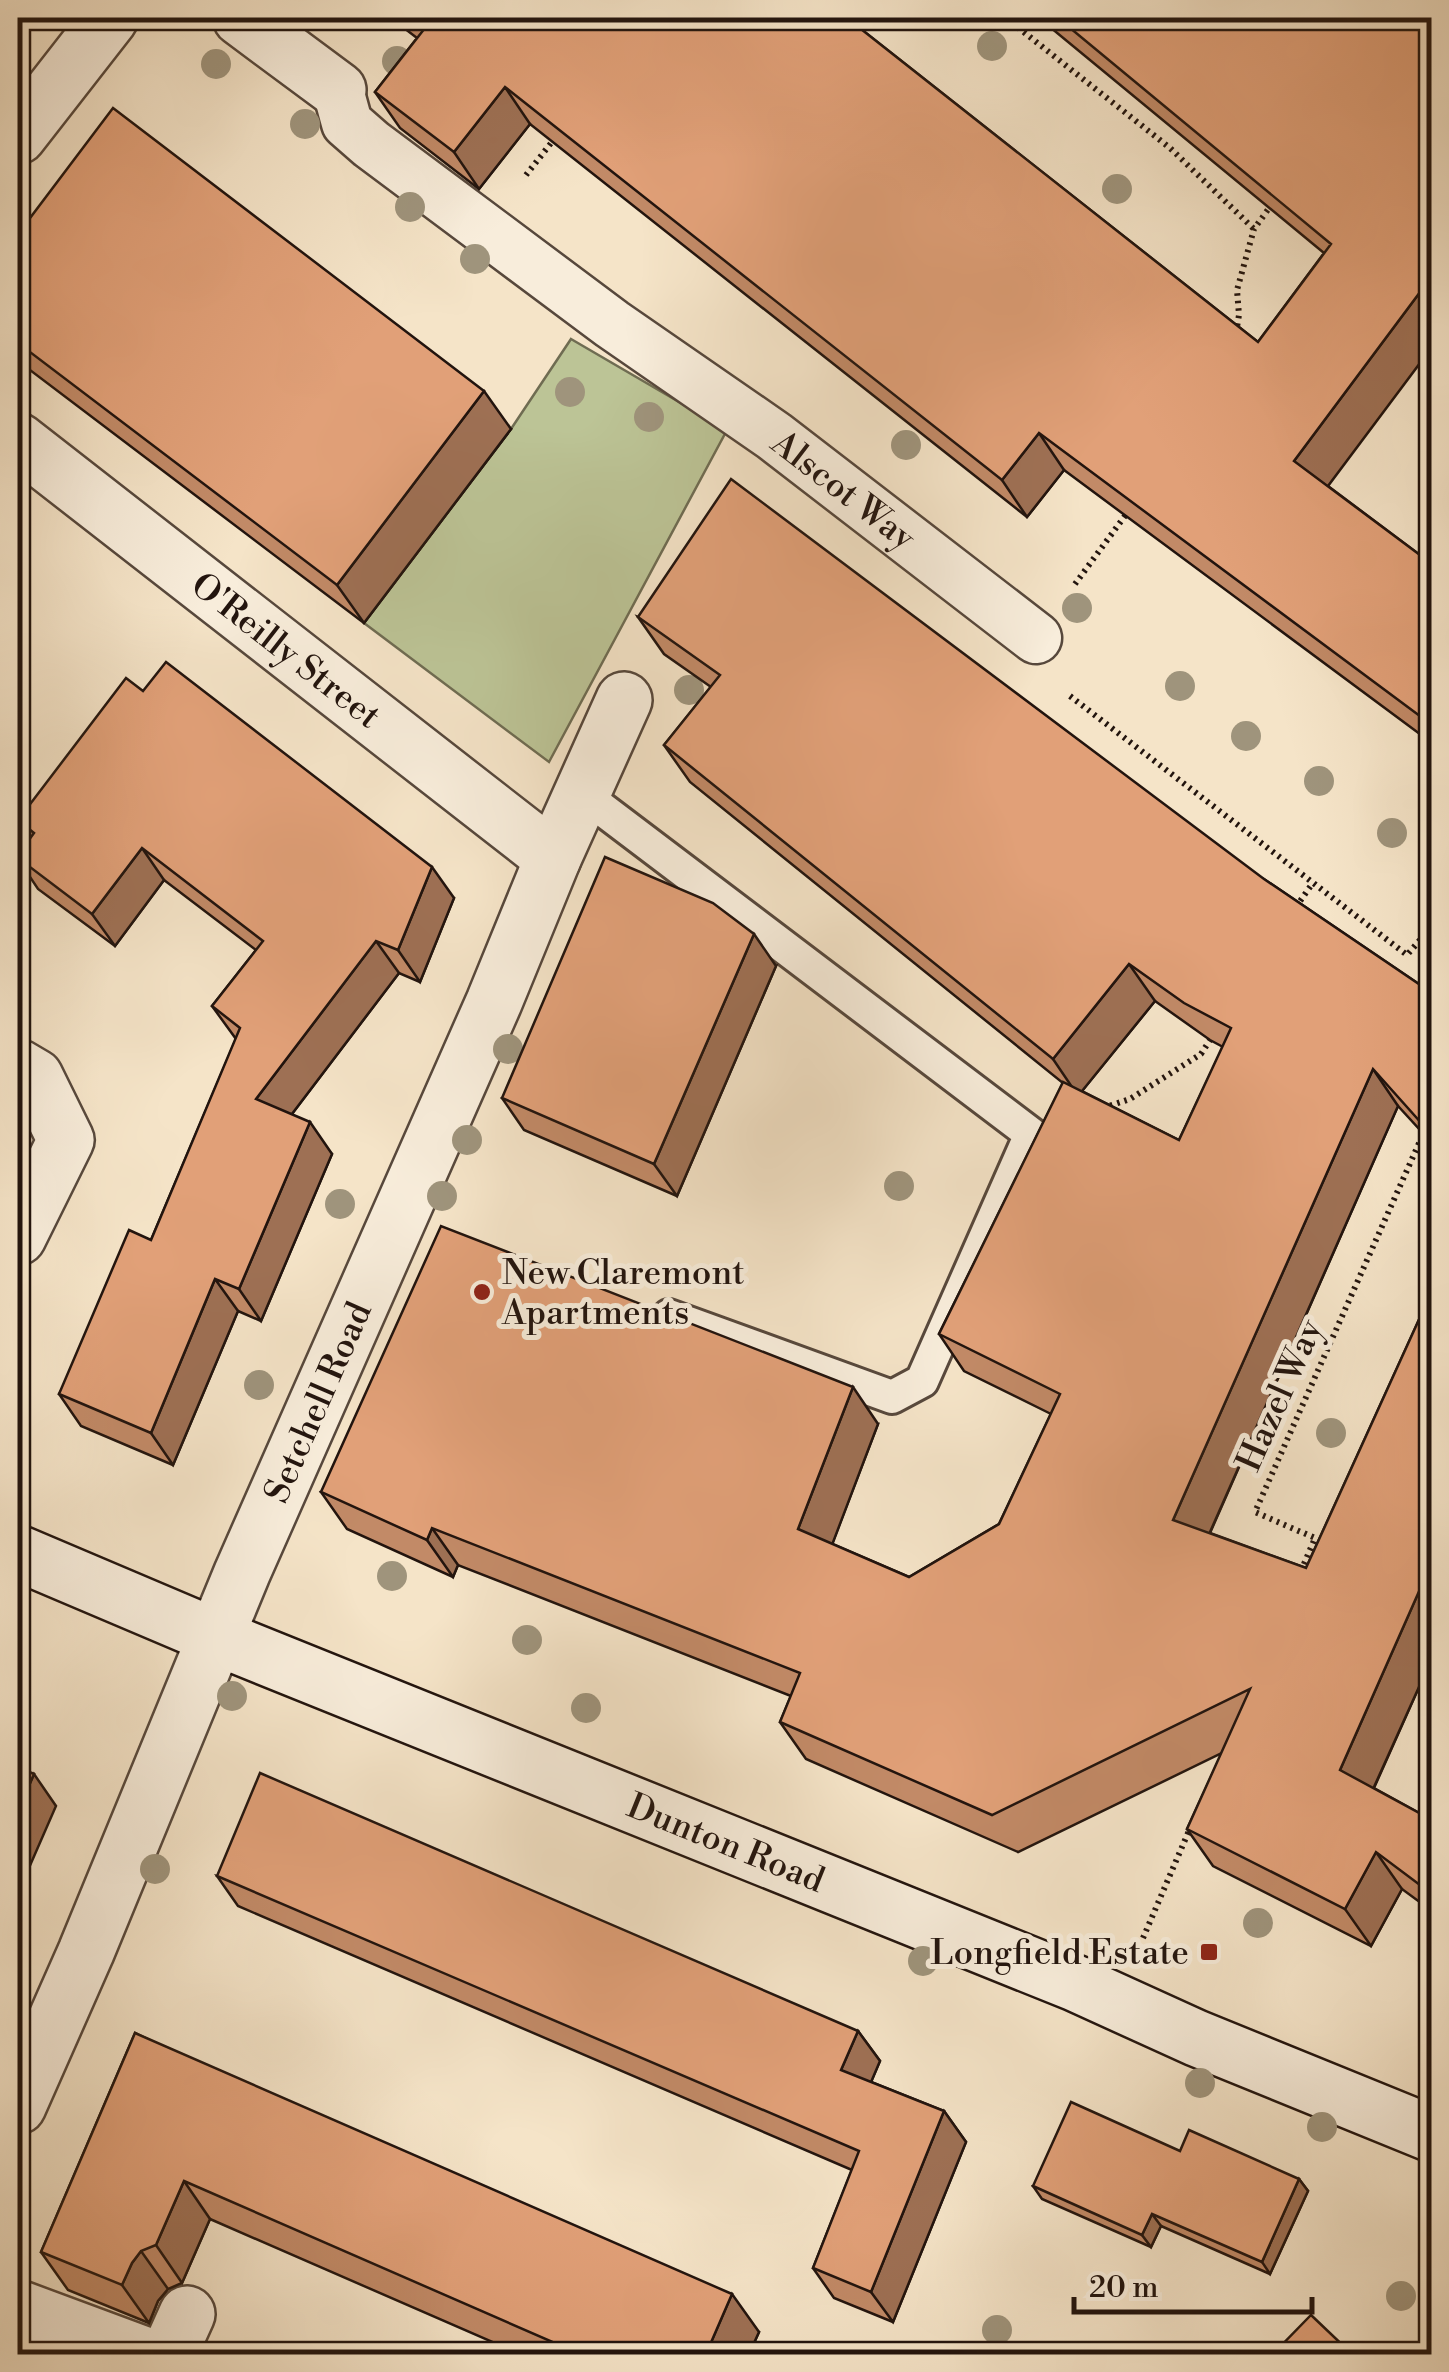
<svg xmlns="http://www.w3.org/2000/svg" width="1449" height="2372" font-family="'Libre Bodoni',serif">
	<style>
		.green { fill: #bcc496; stroke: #6f6c52; stroke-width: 2.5 }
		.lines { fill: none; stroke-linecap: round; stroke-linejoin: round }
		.service-casing { stroke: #57483c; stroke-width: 38 }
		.pedestrian-casing { stroke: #57483c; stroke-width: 55 }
		.minor-casing { stroke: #57483c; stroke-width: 60 }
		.secondary-casing { stroke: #22140e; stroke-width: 60 }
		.path { stroke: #22140e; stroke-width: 6; stroke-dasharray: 2.5 5; stroke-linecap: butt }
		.service { stroke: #f8eddb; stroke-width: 32 }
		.pedestrian { stroke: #f8eddb; stroke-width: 50 }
		.minor { stroke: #f8eddb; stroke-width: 55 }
		.secondary { stroke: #f8eddb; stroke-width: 55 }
		.tree { fill: #9f947c }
		.wall { fill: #c28a67; stroke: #22140e; stroke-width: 2.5; fill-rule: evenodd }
		.shaded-wall { fill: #9e7054; stroke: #22140e; stroke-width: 2.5 }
		.building { fill: #e1a078; stroke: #22140e; stroke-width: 2.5 }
		.poi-dot { fill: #8f2418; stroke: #f8eddb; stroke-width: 4 }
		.labels { text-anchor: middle; stroke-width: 10; stroke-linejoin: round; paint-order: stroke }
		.street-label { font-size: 35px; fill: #22140e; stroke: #f8eddb }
		.poi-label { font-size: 35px; fill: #22140e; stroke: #f8eddb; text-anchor: start }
	</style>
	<rect width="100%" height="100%" fill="#f5e4c8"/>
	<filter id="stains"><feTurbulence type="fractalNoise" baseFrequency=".002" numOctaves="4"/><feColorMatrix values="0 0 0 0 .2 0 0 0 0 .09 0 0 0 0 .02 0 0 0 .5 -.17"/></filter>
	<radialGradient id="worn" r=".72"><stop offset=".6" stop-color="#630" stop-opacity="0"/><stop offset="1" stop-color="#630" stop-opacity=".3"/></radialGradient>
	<path class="green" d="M 571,339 L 727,430 L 549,762 L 364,623 L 511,429 Z"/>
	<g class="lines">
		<defs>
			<path id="service" d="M 581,793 L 1031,1134 L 922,1381 L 892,1397 L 669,1316"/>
			<g id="pedestrian">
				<path id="s1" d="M 338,90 L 347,123 L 371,144 L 612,324 L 774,436 L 1036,638"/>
			</g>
			<g id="minor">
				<path d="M 241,18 L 338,90"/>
				<path d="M 18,136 L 110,18"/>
				<path id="s2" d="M 18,441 L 553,858"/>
				<path d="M 18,1067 L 35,1077 L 66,1140 L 18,1237"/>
				<path id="s3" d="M 18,2106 L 86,1952 L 242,1573 L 494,1002 L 553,858 L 624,700"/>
				<path d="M 18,2308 L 142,2354"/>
				<path d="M 169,2354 L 187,2314"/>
			</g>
			<g id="secondary">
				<path id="s4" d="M 18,1553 L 216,1637 L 1075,1983 L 1196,2038 L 1432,2134"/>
			</g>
		</defs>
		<use href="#service" class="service-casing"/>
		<use href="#pedestrian" class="pedestrian-casing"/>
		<use href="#minor" class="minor-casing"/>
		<use href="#secondary" class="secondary-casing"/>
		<path class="path" d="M 1006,18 L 1170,148 L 1254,229
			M 526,175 L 555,138
			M 1236,333 L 1239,315 L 1237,290 L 1254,229 L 1272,204
			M 1432,540 L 1432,541
			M 1075,584 L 1130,509
			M 1070,696 L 1407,955 L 1432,926
			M 1296,907 L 1312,884
			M 1103,1108 L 1130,1099 L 1201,1054 L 1210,1040
			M 1301,1571 L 1315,1538 L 1255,1512 L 1432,1114
			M 1143,1938 L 1191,1826"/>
		<use href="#service" class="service"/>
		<use href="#pedestrian" class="pedestrian"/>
		<use href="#minor" class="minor"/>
		<use href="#secondary" class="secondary"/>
	</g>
	<g class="tree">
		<circle cx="992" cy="46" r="15"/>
		<circle cx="397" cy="61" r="15"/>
		<circle cx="216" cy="64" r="15"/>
		<circle cx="305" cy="124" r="15"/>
		<circle cx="1117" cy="189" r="15"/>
		<circle cx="410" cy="207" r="15"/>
		<circle cx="475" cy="259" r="15"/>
		<circle cx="570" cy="392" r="15"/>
		<circle cx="649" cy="417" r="15"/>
		<circle cx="906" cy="445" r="15"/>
		<circle cx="1077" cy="608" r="15"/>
		<circle cx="1180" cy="686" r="15"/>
		<circle cx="689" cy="690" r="15"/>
		<circle cx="1246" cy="736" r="15"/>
		<circle cx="1319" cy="781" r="15"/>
		<circle cx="1392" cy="833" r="15"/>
		<circle cx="508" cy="1049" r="15"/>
		<circle cx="467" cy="1140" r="15"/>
		<circle cx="899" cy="1186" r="15"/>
		<circle cx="442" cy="1196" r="15"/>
		<circle cx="340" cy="1204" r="15"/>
		<circle cx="259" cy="1385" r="15"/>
		<circle cx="1331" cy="1433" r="15"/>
		<circle cx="392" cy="1576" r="15"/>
		<circle cx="527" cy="1640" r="15"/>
		<circle cx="232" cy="1696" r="15"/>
		<circle cx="586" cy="1708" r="15"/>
		<circle cx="155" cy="1869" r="15"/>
		<circle cx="1258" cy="1923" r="15"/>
		<circle cx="923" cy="1961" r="15"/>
		<circle cx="1200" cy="2083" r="15"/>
		<circle cx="1322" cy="2127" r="15"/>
		<circle cx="1401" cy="2296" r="15"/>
		<circle cx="997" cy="2330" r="15"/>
	</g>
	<path class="wall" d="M 391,18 L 847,18 L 1258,342 L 1324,253 L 1039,18 L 1432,18 L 1328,486 L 1432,564 L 1432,743 L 1064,470 L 1027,517 L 530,124 L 479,189 L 400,128 L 375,92 L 417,38 Z
		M 18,234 L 511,429 L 364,623 L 18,361 Z
		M 638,617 L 1264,879 L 1432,993 L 1432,1143 L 1398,1106 L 1210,1533 L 1306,1568 L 1432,1291 L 1432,1658 L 1374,1788 L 1432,1820 L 1432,1911 L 1402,1889 L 1371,1946 L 1213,1866 L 1187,1829 L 1222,1753 L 1018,1852 L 806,1759 L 780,1722 L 791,1696 L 458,1565 L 453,1577 L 347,1529 L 321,1492 L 878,1424 L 832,1544 L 909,1577 L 999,1524 L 1051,1414 L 964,1371 L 939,1334 L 1063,1083 L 690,782 L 664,745 L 711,687 L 664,654 ZM 1155,1001 L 1210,1040 L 1223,1047 L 1179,1140 L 1082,1091 Z
		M 143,691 L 454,898 L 420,982 L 399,973 L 292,1114 L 332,1154 L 261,1321 L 238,1311 L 173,1465 L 81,1426 L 59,1394 L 151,1240 L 236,1039 L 212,1006 L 256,950 L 164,880 L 115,946 L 38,889 L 18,859 L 18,855 L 30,839 L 18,820 Z
		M 776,966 L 677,1196 L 524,1130 L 502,1098 Z
		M 217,1876 L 858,2031 L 880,2061 L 871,2082 L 944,2111 L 966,2142 L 893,2322 L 834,2298 L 813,2268 L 852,2170 L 238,1906 Z
		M 135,2033 L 759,2332 L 749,2354 L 520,2354 L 210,2219 L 182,2283 L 168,2289 L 158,2301 L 149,2323 L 68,2290 L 41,2252 Z
		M 1180,2151 L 1299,2179 L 1308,2191 L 1270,2274 L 1161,2226 L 1151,2247 L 1042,2199 L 1033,2186 Z"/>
	<path class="shaded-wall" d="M 505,87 L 530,124 L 479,189 L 454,152 Z
		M 1432,276 L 1432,347 L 1319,498 L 1294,461 Z
		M 484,391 L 511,429 L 364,623 L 337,585 Z
		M 1039,433 L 1064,470 L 1027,517 L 1002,480 Z
		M 142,848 L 164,880 L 115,946 L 92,914 Z
		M 432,867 L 454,898 L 420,982 L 398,950 Z
		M 754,934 L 776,966 L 677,1196 L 654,1164 Z
		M 376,941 L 399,973 L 279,1131 L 256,1099 Z
		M 1129,964 L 1155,1001 L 1078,1096 L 1053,1059 Z
		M 1373,1069 L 1398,1106 L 1199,1557 L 1173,1520 Z
		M 310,1122 L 332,1154 L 261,1321 L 239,1289 Z
		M 215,1279 L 238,1311 L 173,1465 L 151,1433 Z
		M 853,1387 L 878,1424 L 824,1566 L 798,1529 Z
		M 432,1528 L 458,1565 L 453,1577 L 427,1540 Z
		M 1432,1562 L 1432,1658 L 1365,1807 L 1340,1770 Z
		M 34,1774 L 56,1806 L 18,1893 L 18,1811 Z
		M 1376,1852 L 1402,1889 L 1371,1946 L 1345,1909 Z
		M 858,2031 L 880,2061 L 863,2101 L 841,2070 Z
		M 944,2111 L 966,2142 L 893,2322 L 871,2292 Z
		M 1299,2179 L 1308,2191 L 1270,2274 L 1262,2262 Z
		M 184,2181 L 210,2219 L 182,2283 L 156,2245 Z
		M 1152,2214 L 1161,2226 L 1151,2247 L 1142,2235 Z
		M 141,2251 L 168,2289 L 158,2301 L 149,2323 L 122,2285 L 132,2263 Z
		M 732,2294 L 759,2332 L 749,2354 L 706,2354 Z"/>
	<path class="building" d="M 412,18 L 847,18 L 1258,342 L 1331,244 L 1058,18 L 1432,18 L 1432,276 L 1294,461 L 1432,564 L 1432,725 L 1039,433 L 1002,480 L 505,87 L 454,152 L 375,92 L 425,28 Z
		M 113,108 L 484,391 L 337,585 L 18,343 L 18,234 Z
		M 731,479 L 1264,879 L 1432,993 L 1432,1135 L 1373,1069 L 1173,1520 L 1306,1568 L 1432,1291 L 1432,1562 L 1340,1770 L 1432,1820 L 1432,1894 L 1376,1852 L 1345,1909 L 1187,1829 L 1250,1689 L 992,1815 L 780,1722 L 800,1673 L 432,1528 L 427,1540 L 321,1492 L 441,1226 L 853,1387 L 798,1529 L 909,1577 L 999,1524 L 1060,1394 L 939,1334 L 1063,1082 L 1179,1140 L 1231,1028 L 1184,1003 L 1129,964 L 1053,1059 L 664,745 L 720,675 L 638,617 Z
		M 166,662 L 432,867 L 398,950 L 376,941 L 256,1099 L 310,1122 L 239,1289 L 215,1279 L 151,1433 L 59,1394 L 129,1230 L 151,1240 L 240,1028 L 212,1006 L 263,941 L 142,848 L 92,914 L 18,858 L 18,855 L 34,833 L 18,820 L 126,678 L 143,691 Z
		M 605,857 L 713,903 L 754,934 L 654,1164 L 502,1098 Z
		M 18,1767 L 34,1774 L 18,1811 Z
		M 260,1773 L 858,2031 L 841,2070 L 944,2111 L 871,2292 L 813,2268 L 859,2151 L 217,1876 Z
		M 135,2033 L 732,2294 L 706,2354 L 580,2354 L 184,2181 L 156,2245 L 141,2251 L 132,2263 L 122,2285 L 41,2252 Z
		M 1071,2102 L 1180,2151 L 1189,2130 L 1299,2179 L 1262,2262 L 1152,2214 L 1142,2235 L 1033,2186 Z
		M 1311,2315 L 1352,2354 L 1273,2354 Z"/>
	<g class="poi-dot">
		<circle cx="482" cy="1292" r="10"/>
		<rect x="1199" y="1942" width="20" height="20" rx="5"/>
	</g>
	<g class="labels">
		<g class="street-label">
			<text dy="12" stroke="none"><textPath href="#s1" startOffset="652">Alscot Way</textPath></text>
			<text dy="12" stroke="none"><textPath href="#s2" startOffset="340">O'Reilly Street</textPath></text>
			<text transform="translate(1279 1395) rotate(-66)" y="12">Hazel Way</text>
			<text dy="12" stroke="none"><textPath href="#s3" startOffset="765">Setchell Road</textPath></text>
			<text dy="12" stroke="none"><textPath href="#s4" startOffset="765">Dunton Road</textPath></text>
		</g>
		<g class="poi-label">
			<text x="502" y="1284">New Claremont<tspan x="502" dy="40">Apartments</tspan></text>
			<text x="1189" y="1964" text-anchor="end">Longfield Estate</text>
		</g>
	</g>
	<rect width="1449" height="2372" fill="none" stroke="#f5e4c8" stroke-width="60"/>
	<rect x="20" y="20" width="1409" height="2332" fill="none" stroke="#22140e" stroke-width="5"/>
	<rect x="30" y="30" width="1389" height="2312" fill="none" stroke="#22140e" stroke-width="2.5"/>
	<path d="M1074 2297v15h238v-15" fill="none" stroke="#22140e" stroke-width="5"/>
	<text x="1089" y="2297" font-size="30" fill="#22140e" stroke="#f8eddb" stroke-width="8" paint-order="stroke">20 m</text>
	<rect width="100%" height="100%" filter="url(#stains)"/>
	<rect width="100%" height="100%" fill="url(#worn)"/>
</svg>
